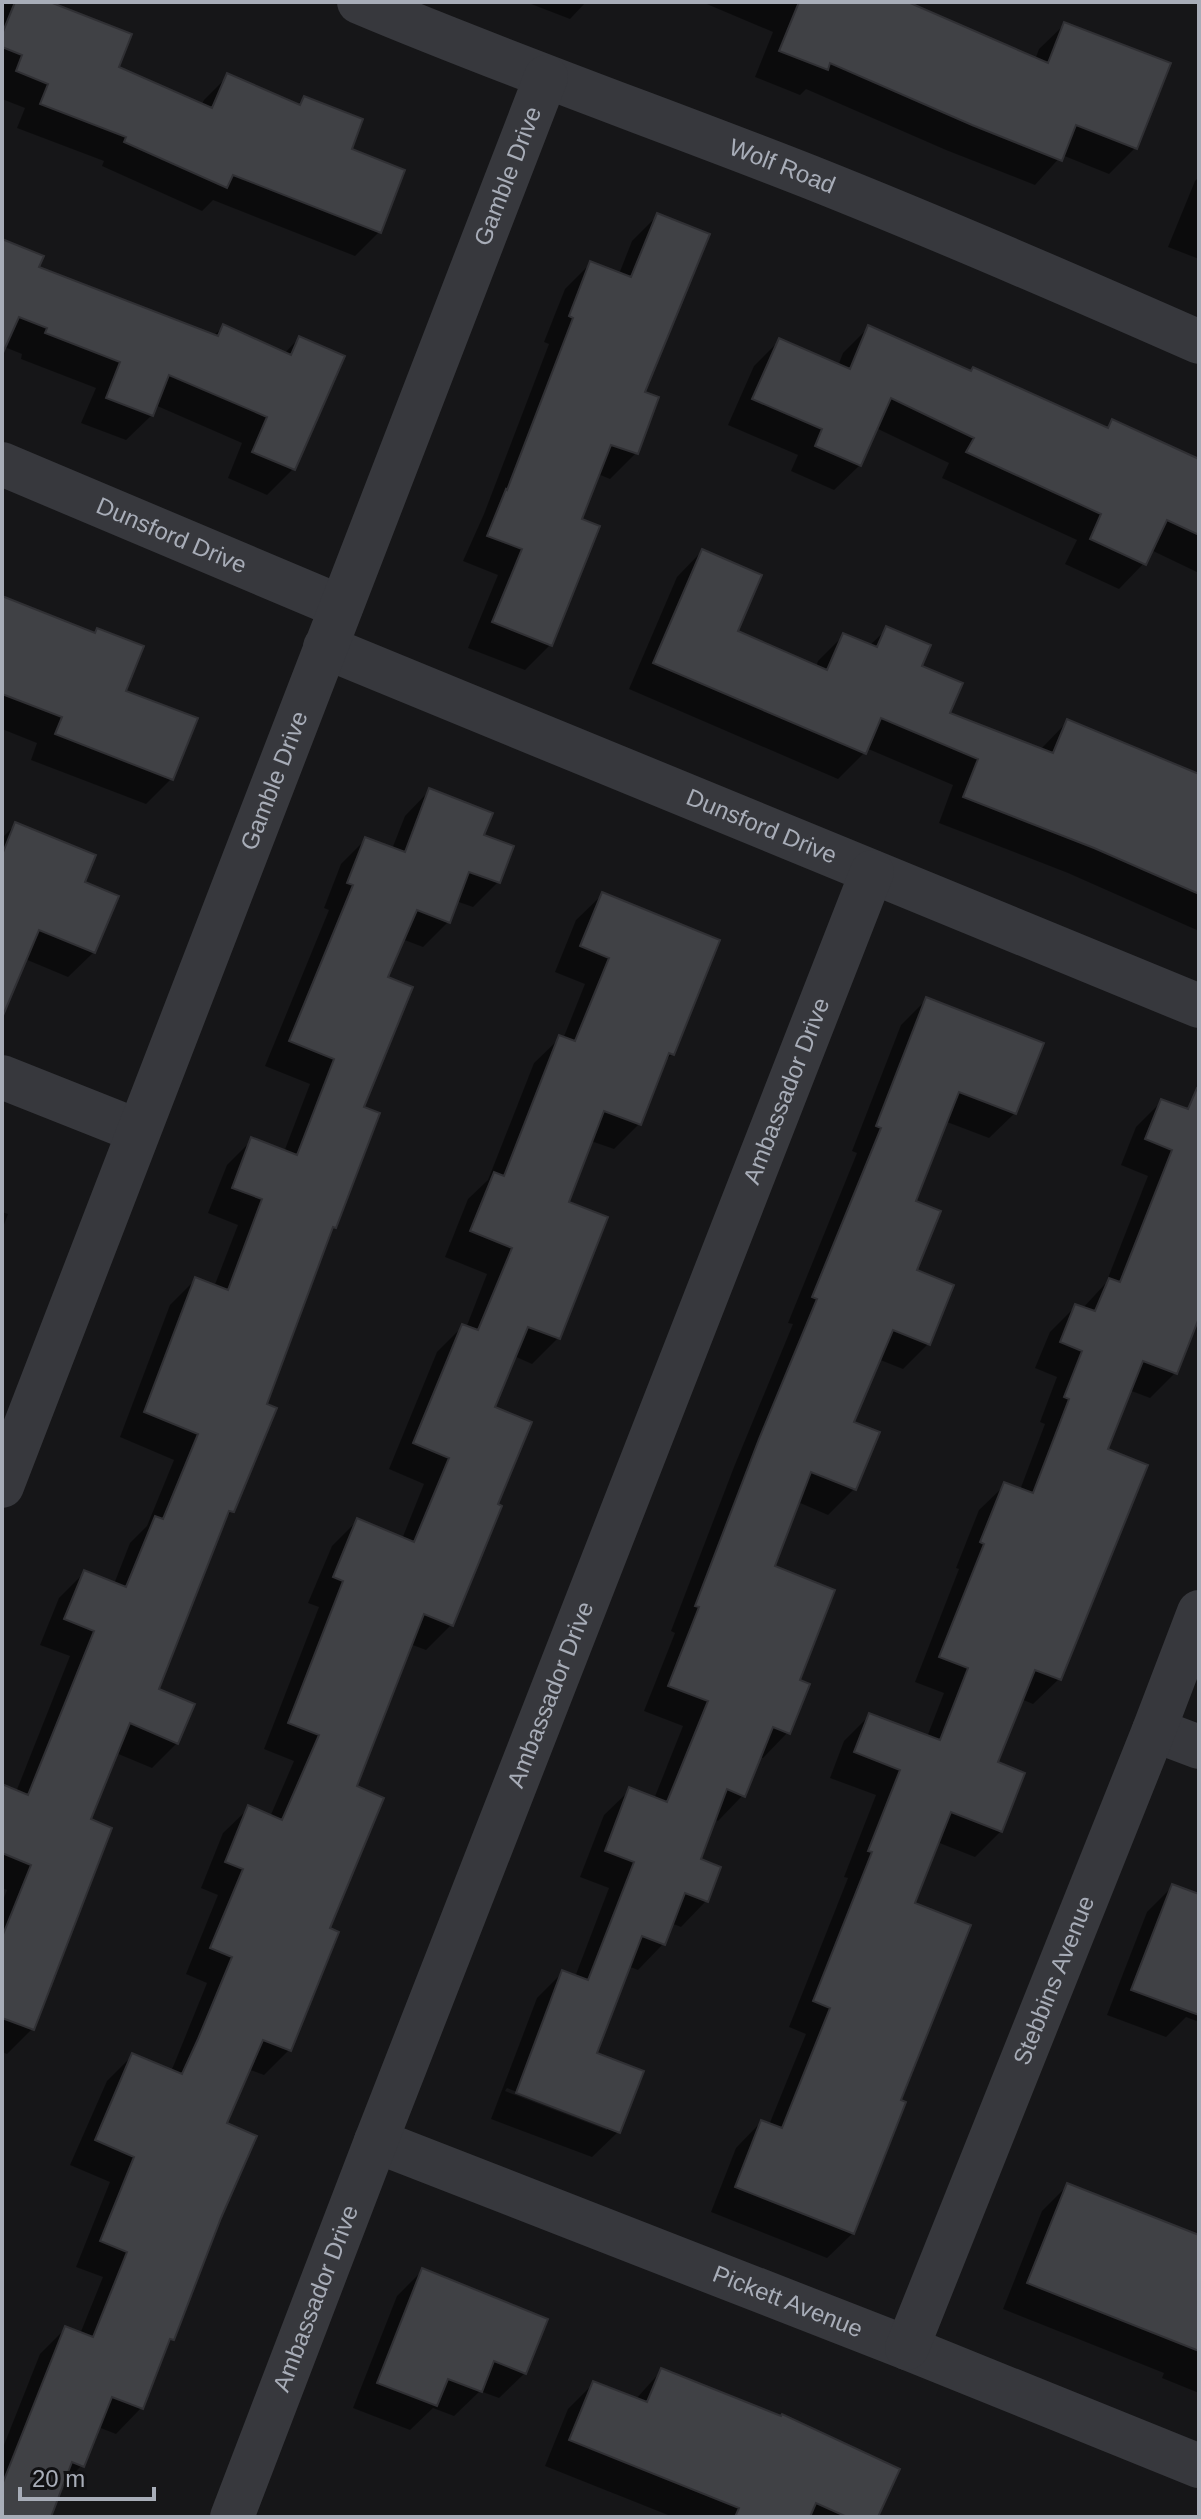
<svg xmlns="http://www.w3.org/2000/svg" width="1201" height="2519" font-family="Arial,sans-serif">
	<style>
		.shadow { fill: #0007; fill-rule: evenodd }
		.building { fill: #404145; stroke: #303034; stroke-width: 2 }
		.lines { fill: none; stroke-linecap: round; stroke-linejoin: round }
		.minor { stroke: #37383d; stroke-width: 44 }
		.labels { text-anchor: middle; stroke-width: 6; stroke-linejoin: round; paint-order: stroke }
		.street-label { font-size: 24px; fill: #a8adb8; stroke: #111113 }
	</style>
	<rect width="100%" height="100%" fill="#161618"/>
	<path class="shadow" d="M 2,2 L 43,2 L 117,68 L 201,106 L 204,100 L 228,76 L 296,106 L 304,98 L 349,150 L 403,171 L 379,232 L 355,256 L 213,200 L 202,211 L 102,166 L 104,161 L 17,128 L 25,108 L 2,99 Z
		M 526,2 L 586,2 L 570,19 Z
		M 702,2 L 903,2 L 1035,60 L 1039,49 L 1065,24 L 1135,148 L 1109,174 L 1062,155 L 1035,185 L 946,150 L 806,89 L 800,95 L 755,77 L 773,32 Z
		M 1199,177 L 1199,259 L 1168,247 L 1195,181 Z
		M 658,215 L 636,453 L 610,479 L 598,474 L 580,520 L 551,644 L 525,670 L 468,648 L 498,575 L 463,561 L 484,514 L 549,344 L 544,342 L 565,289 L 591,263 L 619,274 L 632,241 Z
		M 2,241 L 37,268 L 213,336 L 223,327 L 284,354 L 299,338 L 293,469 L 267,495 L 228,478 L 242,443 L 155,405 L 152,415 L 126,440 L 81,423 L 96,388 L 21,359 L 22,354 L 2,346 Z
		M 868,328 L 1105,429 L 1113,421 L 1199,461 L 1199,573 L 1151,550 L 1144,563 L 1119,589 L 1065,564 L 1077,540 L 942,478 L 949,463 L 876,428 L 860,465 L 834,490 L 791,471 L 798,455 L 728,425 L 754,366 L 780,340 L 838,366 L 843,353 Z
		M 702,551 L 736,632 L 816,667 L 818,661 L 844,635 L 869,646 L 887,629 L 920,667 L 948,715 L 1040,750 L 1067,722 L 1199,776 L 1199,931 L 1068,873 L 939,823 L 953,785 L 866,748 L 864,753 L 838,779 L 629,689 L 677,577 Z
		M 2,598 L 93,635 L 97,631 L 124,692 L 171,779 L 146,804 L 31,760 L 37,743 L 2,729 Z
		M 430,790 L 482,836 L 498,882 L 473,907 L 456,901 L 448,922 L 423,947 L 402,939 L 386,978 L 361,1108 L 334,1227 L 330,1231 L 265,1405 L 232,1511 L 223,1521 L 156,1690 L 177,1743 L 152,1768 L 116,1753 L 88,1820 L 32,2029 L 7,2054 L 2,2052 L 2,1903 L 7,1890 L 2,1888 L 2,1786 L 16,1792 L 70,1656 L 40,1645 L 59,1598 L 84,1573 L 114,1584 L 130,1543 L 147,1526 L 174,1460 L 120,1437 L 170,1305 L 196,1279 L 214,1287 L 238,1225 L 208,1213 L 227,1165 L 252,1140 L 284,1152 L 310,1084 L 265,1066 L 329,910 L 324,908 L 341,864 L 366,839 L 392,849 L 405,816 Z
		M 16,824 L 82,883 L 94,952 L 68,977 L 25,959 L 2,986 L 2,838 Z
		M 602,895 L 717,941 L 672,1054 L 663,1063 L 639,1124 L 614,1149 L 591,1141 L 566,1203 L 558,1338 L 532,1364 L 514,1356 L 493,1408 L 496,1506 L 451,1625 L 426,1650 L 410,1644 L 355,1787 L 327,1929 L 289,2050 L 264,2075 L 248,2069 L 224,2124 L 220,2217 L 172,2339 L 166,2346 L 141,2408 L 116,2434 L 98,2427 L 82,2465 L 60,2488 L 48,2517 L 2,2517 L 2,2450 L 40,2354 L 66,2328 L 80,2334 L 103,2277 L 76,2267 L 110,2182 L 70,2165 L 107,2081 L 132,2056 L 170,2072 L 173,2067 L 207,1983 L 186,1974 L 218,1895 L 201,1888 L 223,1833 L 249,1808 L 270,1817 L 294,1761 L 264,1749 L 319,1607 L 308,1603 L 332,1546 L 357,1521 L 402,1539 L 424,1484 L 389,1469 L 437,1352 L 463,1326 L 466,1328 L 487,1274 L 445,1257 L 468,1199 L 488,1180 L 534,1063 L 560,1038 L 563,1039 L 585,984 L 555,972 L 576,920 Z
		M 927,999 L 1015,1113 L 989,1138 L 947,1122 L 913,1202 L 914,1271 L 928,1344 L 903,1369 L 878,1359 L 852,1423 L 854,1489 L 828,1515 L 798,1502 L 772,1568 L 798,1681 L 788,1732 L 763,1758 L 759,1757 L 743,1795 L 718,1821 L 714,1819 L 698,1860 L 706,1901 L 681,1927 L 671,1923 L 663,1944 L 638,1970 L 628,1966 L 594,2054 L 618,2132 L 592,2157 L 491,2119 L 537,1998 L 562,1973 L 575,1977 L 609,1888 L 580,1877 L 604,1815 L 630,1790 L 654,1799 L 683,1726 L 644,1711 L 675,1633 L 671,1631 L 734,1467 L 793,1324 L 788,1323 L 857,1153 L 852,1151 L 901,1025 ZM 507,2088 L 607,2126 L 607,2130 L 505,2091 Z
		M 1162,1101 L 1199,1116 L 1199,1314 L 1175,1373 L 1150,1398 L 1129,1390 L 1105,1451 L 1059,1679 L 1033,1704 L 1021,1699 L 995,1764 L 1001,1831 L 975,1857 L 937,1842 L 912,1904 L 899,2101 L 853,2233 L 827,2258 L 711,2212 L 736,2148 L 761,2122 L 769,2125 L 806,2034 L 789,2027 L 848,1878 L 844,1877 L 876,1795 L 830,1778 L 844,1741 L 870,1715 L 927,1737 L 944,1693 L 915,1682 L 959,1569 L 956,1568 L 979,1510 L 1005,1485 L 1020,1490 L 1045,1424 L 1040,1422 L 1057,1377 L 1035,1368 L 1050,1332 L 1076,1306 L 1082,1309 L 1106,1283 L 1148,1176 L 1121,1165 L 1136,1127 Z
		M 2,1212 L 8,1214 L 2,1230 Z
		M 1173,1886 L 1199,1896 L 1199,2022 L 1186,2017 L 1166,2037 L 1107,2015 L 1147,1912 Z
		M 1068,2185 L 1199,2237 L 1199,2393 L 1162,2378 L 1164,2373 L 1003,2309 L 1042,2211 Z
		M 422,2271 L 525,2373 L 499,2398 L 480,2391 L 454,2416 L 433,2408 L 410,2430 L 353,2408 L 397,2296 Z
		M 662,2370 L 876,2517 L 673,2517 L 545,2466 L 568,2409 L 594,2383 L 635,2400 Z"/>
	<path class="building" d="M 15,2 L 50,2 L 132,34 L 119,67 L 212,108 L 227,73 L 300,105 L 304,96 L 363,119 L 352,149 L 405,170 L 381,233 L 233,175 L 227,188 L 124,142 L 126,137 L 40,104 L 48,84 L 16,71 L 22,55 L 2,47 L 2,34 Z
		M 799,2 L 908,2 L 1048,63 L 1064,22 L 1171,63 L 1137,149 L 1076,125 L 1062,161 L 972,125 L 830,63 L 828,70 L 779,51 Z
		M 657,213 L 710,234 L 645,392 L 659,397 L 638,454 L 611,445 L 582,519 L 600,526 L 552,646 L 492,622 L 522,549 L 487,536 L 506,489 L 507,490 L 573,318 L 569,316 L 590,261 L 631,277 Z
		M 2,239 L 44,256 L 39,267 L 218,336 L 223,324 L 291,355 L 299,336 L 345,356 L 295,470 L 252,452 L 267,417 L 169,375 L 153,416 L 106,398 L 120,362 L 45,333 L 47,328 L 19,317 L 2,355 Z
		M 868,325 L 971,371 L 973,367 L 1108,428 L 1112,419 L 1199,459 L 1199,535 L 1167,520 L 1146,565 L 1090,539 L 1101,514 L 966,452 L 974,438 L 891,398 L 861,466 L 815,446 L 822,429 L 752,399 L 779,338 L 850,369 Z
		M 702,549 L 762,575 L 738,631 L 827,670 L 843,633 L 877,647 L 886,626 L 931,645 L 922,666 L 963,683 L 950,713 L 1053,753 L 1067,719 L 1199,774 L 1199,894 L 1094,848 L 963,797 L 978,759 L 881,718 L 866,754 L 653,663 Z
		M 2,596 L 95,633 L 97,628 L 144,646 L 126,691 L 198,718 L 173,780 L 55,734 L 62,717 L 2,694 Z
		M 429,788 L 493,813 L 484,835 L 514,846 L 500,883 L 469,872 L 450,923 L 417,910 L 388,977 L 413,987 L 364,1107 L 380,1113 L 336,1228 L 333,1227 L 267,1404 L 277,1408 L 234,1512 L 229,1511 L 159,1689 L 195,1704 L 178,1744 L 130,1723 L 91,1819 L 112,1828 L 34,2030 L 2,2018 L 2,1937 L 31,1865 L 2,1853 L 2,1784 L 28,1795 L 94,1631 L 64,1619 L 84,1570 L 126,1587 L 155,1516 L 163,1519 L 198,1434 L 144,1412 L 195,1277 L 228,1290 L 262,1199 L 232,1188 L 251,1137 L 297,1155 L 334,1059 L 289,1041 L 353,885 L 347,883 L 365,837 L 405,852 Z
		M 15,822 L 96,855 L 85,882 L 119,896 L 95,953 L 39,930 L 2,1018 L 2,855 Z
		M 602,892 L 720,940 L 674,1055 L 669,1053 L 641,1125 L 604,1111 L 569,1202 L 608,1217 L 560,1339 L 528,1327 L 495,1407 L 532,1422 L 498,1504 L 502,1506 L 453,1626 L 424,1614 L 357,1786 L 384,1798 L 330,1928 L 339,1932 L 291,2051 L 263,2040 L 227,2123 L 257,2136 L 221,2218 L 174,2340 L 170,2339 L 143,2409 L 112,2397 L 84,2467 L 72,2462 L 51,2517 L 2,2517 L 2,2485 L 65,2326 L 93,2337 L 127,2252 L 100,2241 L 134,2157 L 95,2140 L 132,2053 L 182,2074 L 198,2039 L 232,1957 L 210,1948 L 243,1869 L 225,1862 L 248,1805 L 282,1820 L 319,1735 L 288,1723 L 343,1581 L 333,1577 L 357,1518 L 414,1542 L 449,1458 L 413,1443 L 462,1324 L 478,1330 L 512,1248 L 470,1231 L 494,1172 L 504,1176 L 559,1035 L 575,1041 L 609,958 L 580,946 Z
		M 926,997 L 1044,1043 L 1016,1114 L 959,1092 L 916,1201 L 941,1211 L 917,1270 L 954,1285 L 930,1345 L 893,1330 L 854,1422 L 880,1432 L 856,1490 L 811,1472 L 775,1566 L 835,1590 L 800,1680 L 810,1684 L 790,1734 L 773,1727 L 745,1797 L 727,1789 L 701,1859 L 721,1867 L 708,1902 L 685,1893 L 665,1945 L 642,1936 L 597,2053 L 644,2071 L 620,2133 L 516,2093 L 562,1970 L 588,1980 L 634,1862 L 605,1851 L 629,1787 L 667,1802 L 708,1701 L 668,1686 L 699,1607 L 695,1606 L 759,1439 L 817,1299 L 812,1297 L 881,1128 L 876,1126 Z
		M 1197,1088 L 1199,1089 L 1199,1318 L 1177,1374 L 1143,1361 L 1108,1449 L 1148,1465 L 1061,1680 L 1035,1670 L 998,1762 L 1025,1773 L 1002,1832 L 951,1812 L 915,1903 L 971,1925 L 901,2100 L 906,2102 L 854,2234 L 735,2187 L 761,2120 L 782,2128 L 830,2008 L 813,2001 L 872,1852 L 868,1851 L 900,1770 L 854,1752 L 869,1713 L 940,1740 L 968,1668 L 939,1657 L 984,1544 L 980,1542 L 1004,1482 L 1033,1493 L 1069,1399 L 1064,1397 L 1082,1351 L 1060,1342 L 1075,1304 L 1095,1311 L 1109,1278 L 1120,1282 L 1172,1150 L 1145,1139 L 1161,1099 L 1188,1109 Z
		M 1172,1884 L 1199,1894 L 1199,2015 L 1131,1990 Z
		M 1067,2183 L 1199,2235 L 1199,2351 L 1027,2283 Z
		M 422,2268 L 548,2319 L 526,2374 L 494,2361 L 482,2392 L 448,2379 L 437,2406 L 377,2383 Z
		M 661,2368 L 781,2416 L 782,2414 L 900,2469 L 878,2517 L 847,2517 L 816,2503 L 810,2517 L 735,2517 L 739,2508 L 569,2440 L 593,2381 L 647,2402 Z"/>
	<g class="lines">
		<g class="minor">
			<path id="s1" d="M 359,2 C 508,65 660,118 810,177 C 941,229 1070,285 1199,342"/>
			<path id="s2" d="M 2,464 L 341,607"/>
			<path id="s3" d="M 325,647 L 1199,1006"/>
			<path d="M 2,1077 L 138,1131"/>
			<path id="s4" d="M 2,1486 L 546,77"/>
			<path d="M 1154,1730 L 1199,1747"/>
			<path id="s5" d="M 376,2141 L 907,2348 L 1199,2466"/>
			<path id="s6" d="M 907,2348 L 1154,1730 L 1199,1612"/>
			<path id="s7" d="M 232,2517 L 376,2141 L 872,872"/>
		</g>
	</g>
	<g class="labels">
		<g class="street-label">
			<text dy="8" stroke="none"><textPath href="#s1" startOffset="454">Wolf Road</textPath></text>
			<text dy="8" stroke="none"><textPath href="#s4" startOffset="1404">Gamble Drive</textPath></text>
			<text dy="8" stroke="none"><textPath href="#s2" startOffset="184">Dunsford Drive</textPath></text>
			<text dy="8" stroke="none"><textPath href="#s4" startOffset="756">Gamble Drive</textPath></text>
			<text dy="8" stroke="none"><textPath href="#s3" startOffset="472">Dunsford Drive</textPath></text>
			<text dy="8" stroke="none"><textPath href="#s7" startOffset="1530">Ambassador Drive</textPath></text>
			<text dy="8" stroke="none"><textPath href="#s7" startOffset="882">Ambassador Drive</textPath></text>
			<text dy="8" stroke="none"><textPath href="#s6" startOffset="396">Stebbins Avenue</textPath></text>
			<text dy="8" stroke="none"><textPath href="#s7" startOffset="234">Ambassador Drive</textPath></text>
			<text dy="8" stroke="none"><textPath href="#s5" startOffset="442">Pickett Avenue</textPath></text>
		</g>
	</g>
	<rect width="1201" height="2519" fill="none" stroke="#a8adb8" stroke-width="8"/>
	<path d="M20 2487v12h134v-12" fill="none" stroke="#a8adb8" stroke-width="4"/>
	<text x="32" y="2487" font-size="24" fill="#a8adb8" stroke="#111113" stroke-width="6" paint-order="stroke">20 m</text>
</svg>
